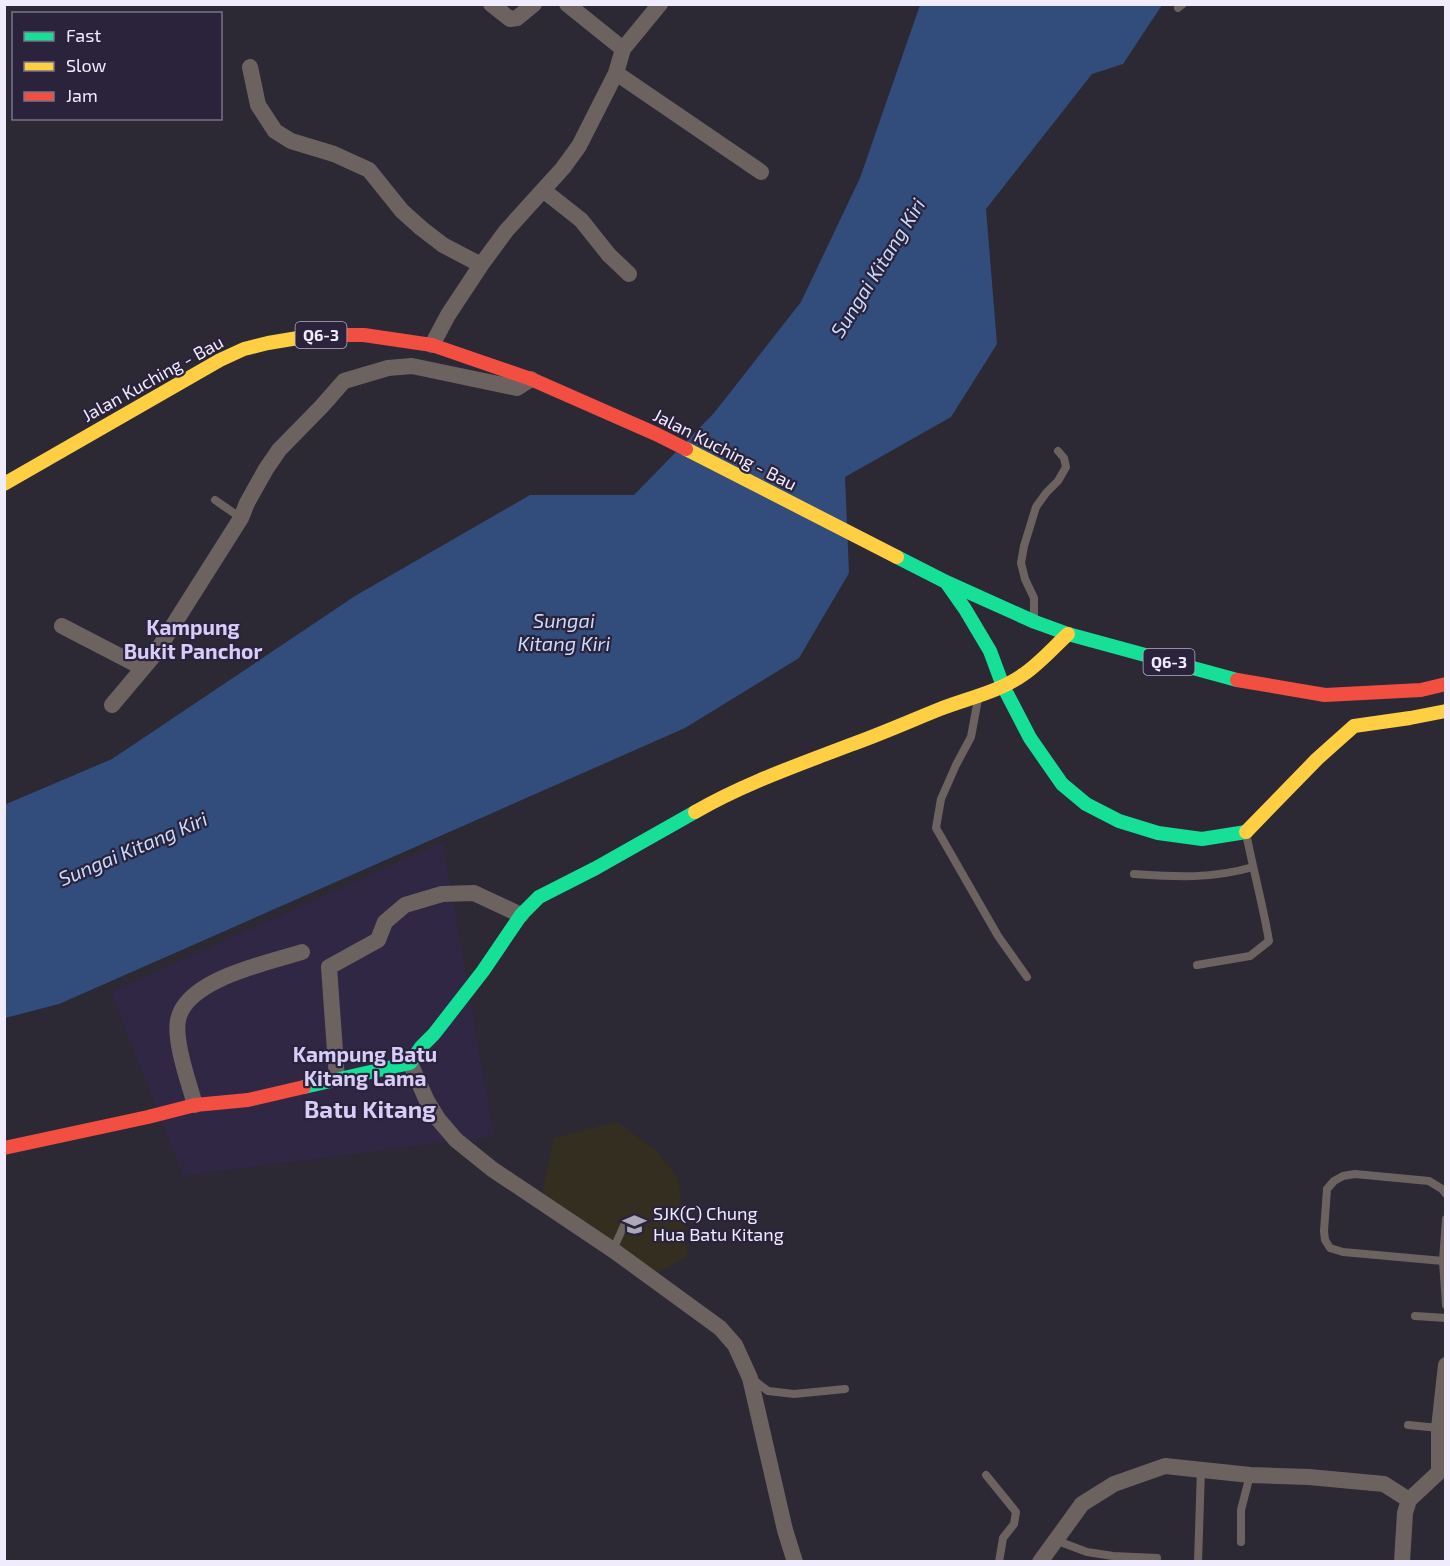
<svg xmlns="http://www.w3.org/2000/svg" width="1450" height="1566" font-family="'Exo 2',sans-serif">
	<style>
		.built { fill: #2f2744 }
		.education { fill: #342e20 }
		.water { fill: #324c7c }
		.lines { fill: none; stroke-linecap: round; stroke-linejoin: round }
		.lane { stroke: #6c6361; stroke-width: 8 }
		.street { stroke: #6c6361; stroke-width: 16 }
		.fast { stroke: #16e098; stroke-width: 14 }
		.slow { stroke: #ffcf43; stroke-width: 14 }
		.jam { stroke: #f24e42; stroke-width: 14 }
		.labels { text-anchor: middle; stroke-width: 4.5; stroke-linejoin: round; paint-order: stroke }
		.shield { fill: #2a233b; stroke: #b5b0c3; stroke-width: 1.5 }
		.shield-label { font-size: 16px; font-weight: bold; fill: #f0ecfd }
		.street-label { font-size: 18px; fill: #f0ecfd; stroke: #2a233b }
		.poi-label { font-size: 18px; fill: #f0ecfd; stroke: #2a233b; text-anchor: start }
		.water-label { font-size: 20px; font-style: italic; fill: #c8dbfc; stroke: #2a233b }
		.quarter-label { font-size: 21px; font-weight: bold; fill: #d7cdf8; stroke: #2a233b }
		.district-label { font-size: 24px; font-weight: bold; fill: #d7cdf8; stroke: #2a233b }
	</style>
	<rect width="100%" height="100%" fill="#2c2935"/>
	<path class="built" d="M 443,842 L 494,1136 L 183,1176 L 111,992 Z"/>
	<path class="education" d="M 616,1122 L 656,1150 L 678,1178 L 688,1256 L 657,1273 L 542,1193 L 554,1138 Z"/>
	<path class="water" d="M 920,5 L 1162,5 L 1123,64 L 1092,74 L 986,209 L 997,344 L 951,417 L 845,477 L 849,573 L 799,658 L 685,728 L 59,1004 L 5,1018 L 4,805 L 112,759 L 355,596 L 530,495 L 634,495 L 714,413 L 801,302 L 860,178 Z"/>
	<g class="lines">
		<path class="lane" d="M 1178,8 L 1183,4
			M 215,500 L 241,518
			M 1034,619 L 1034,598 L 1025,579 L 1021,563 L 1024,546 L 1036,507 L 1046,493 L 1058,481 L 1066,467 L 1064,458 L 1058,451
			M 978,699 L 971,737 L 956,765 L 941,799 L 936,828 L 998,936 L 1027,977
			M 1134,874 C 1176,877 1212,879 1253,867
			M 1197,965 L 1250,956 L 1269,941 C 1263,905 1253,869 1246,833
			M 1446,1219 L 1443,1261 L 1446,1305
			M 613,1250 L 625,1223
			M 1443,1261 L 1343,1252 L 1330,1248 L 1325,1240 L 1324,1231 L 1327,1189 L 1334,1181 L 1343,1176 L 1355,1174 L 1429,1181 L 1442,1189 L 1446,1194
			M 1415,1316 L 1446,1318
			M 751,1378 L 768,1391 L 794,1394 L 845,1389
			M 1408,1425 L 1439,1428
			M 986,1475 L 1016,1512 L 1014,1524 L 1003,1538 L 999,1562
			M 1055,1540 L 1087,1552 L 1113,1556 L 1157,1558
			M 1241,1542 L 1241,1510 L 1250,1475
			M 1198,1562 L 1201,1469"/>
		<path class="street" d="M 491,4 L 510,19 L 517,18 L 534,4
			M 567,4 L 623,49
			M 250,67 L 258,105 L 275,131 L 291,141 L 334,154 L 369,170 L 402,211 L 421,228 L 443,245 L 481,265
			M 616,73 L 761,172
			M 543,190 L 581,220 L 609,255 L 629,274
			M 432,345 L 448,315 L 481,265 L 506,231 L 563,168 L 579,146 L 616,73 L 623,49 L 660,4
			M 62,626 L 143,668
			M 112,705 L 155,654 L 241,518 L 247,503 L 266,469 L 279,450 L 322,406 L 344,381 L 388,368 L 412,366 L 517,388 L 531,379
			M 410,1063 L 427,1101 L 438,1119 L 456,1140 L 492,1169 L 613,1250 L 720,1328 L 735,1345 L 750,1378 L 785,1530 L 795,1562
			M 337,1079 L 329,967 L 378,940 L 385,922 L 405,905 L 442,894 L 474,893 L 521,915
			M 195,1105 C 189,1083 174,1042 178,1020 C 186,979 268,963 302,952
			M 1040,1562 L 1082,1504 L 1114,1484 L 1165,1466 L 1250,1475 L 1309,1477 L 1384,1484 L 1409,1500
			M 1402,1562 L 1405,1513 L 1409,1500 L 1439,1472 L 1439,1428 L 1446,1365"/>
		<path class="fast" d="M 897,557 L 946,582 L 1035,622 L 1068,634 L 1237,680
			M 946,582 L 965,609 L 990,651 L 1003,686 L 1030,738 L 1062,784 L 1086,804 L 1119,821 L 1158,833 L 1202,839 L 1246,832
			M 304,1087 L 410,1063 L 421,1047 L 434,1034 L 483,971 L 521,915 L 539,897 L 596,868 L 695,812"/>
		<path class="slow" d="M 686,449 L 897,557
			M 4,484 L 220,360 L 244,349 L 268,343 L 304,337
			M 695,812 C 743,784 798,765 850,745 C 881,734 910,721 940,709 C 968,698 999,692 1024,674 C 1039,664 1054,647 1068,634
			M 1246,832 L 1317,759 L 1354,726 L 1410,718 L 1446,711"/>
		<path class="jam" d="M 304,337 L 319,335 L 364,335 L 432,345 L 531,379 L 656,434 L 686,449
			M 1237,680 L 1325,695 L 1421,690 L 1446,684
			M 4,1148 L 148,1117 L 195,1105 L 248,1100 L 304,1087"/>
	</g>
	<defs>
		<symbol id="school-bare" viewBox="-9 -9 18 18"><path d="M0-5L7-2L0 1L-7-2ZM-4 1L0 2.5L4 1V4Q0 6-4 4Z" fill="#aba8b7" stroke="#2a233b" stroke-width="2.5" paint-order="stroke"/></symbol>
	</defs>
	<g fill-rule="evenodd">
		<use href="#school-bare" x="618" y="1208" width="33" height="33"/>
	</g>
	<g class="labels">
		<g class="shield">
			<rect x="295.5" y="322" width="51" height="26" rx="4.5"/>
			<rect x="1143.5" y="649" width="51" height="26" rx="4.5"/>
		</g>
		<g class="shield-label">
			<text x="321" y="341">Q6-3</text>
			<text x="1169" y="668">Q6-3</text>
		</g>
		<g class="street-label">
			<text transform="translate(153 379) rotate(-29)" y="6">Jalan Kuching - Bau</text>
			<text transform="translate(725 450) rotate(27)" y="6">Jalan Kuching - Bau</text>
		</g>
		<g class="poi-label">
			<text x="653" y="1220">SJK(C) Chung<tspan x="653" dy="21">Hua Batu Kitang</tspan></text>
		</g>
		<g class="water-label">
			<text transform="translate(878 268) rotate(-58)" y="7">Sungai Kitang Kiri</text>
			<text x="564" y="628">Sungai<tspan x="564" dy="23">Kitang Kiri</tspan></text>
			<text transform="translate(133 849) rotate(-23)" y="7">Sungai Kitang Kiri</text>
		</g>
		<g class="quarter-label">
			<text x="193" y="635">Kampung<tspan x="193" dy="24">Bukit Panchor</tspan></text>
			<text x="365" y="1062">Kampung Batu<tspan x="365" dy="24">Kitang Lama</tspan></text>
		</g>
		<g class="district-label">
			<text x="370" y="1118">Batu Kitang</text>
		</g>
	</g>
	<rect width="1450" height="1566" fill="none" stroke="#f0ecfd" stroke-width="12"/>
	<rect x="12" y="12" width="210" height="108" fill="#2a233b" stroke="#797389" stroke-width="1.5"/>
	<rect x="24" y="32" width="30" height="9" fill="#16e098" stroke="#797389" stroke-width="1.5"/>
	<text x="66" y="42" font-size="18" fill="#f0ecfd">Fast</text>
	<rect x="24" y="62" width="30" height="9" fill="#ffcf43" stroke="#797389" stroke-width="1.5"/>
	<text x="66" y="72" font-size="18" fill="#f0ecfd">Slow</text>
	<rect x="24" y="92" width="30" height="9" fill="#f24e42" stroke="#797389" stroke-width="1.5"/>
	<text x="66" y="102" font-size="18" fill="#f0ecfd">Jam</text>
</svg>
